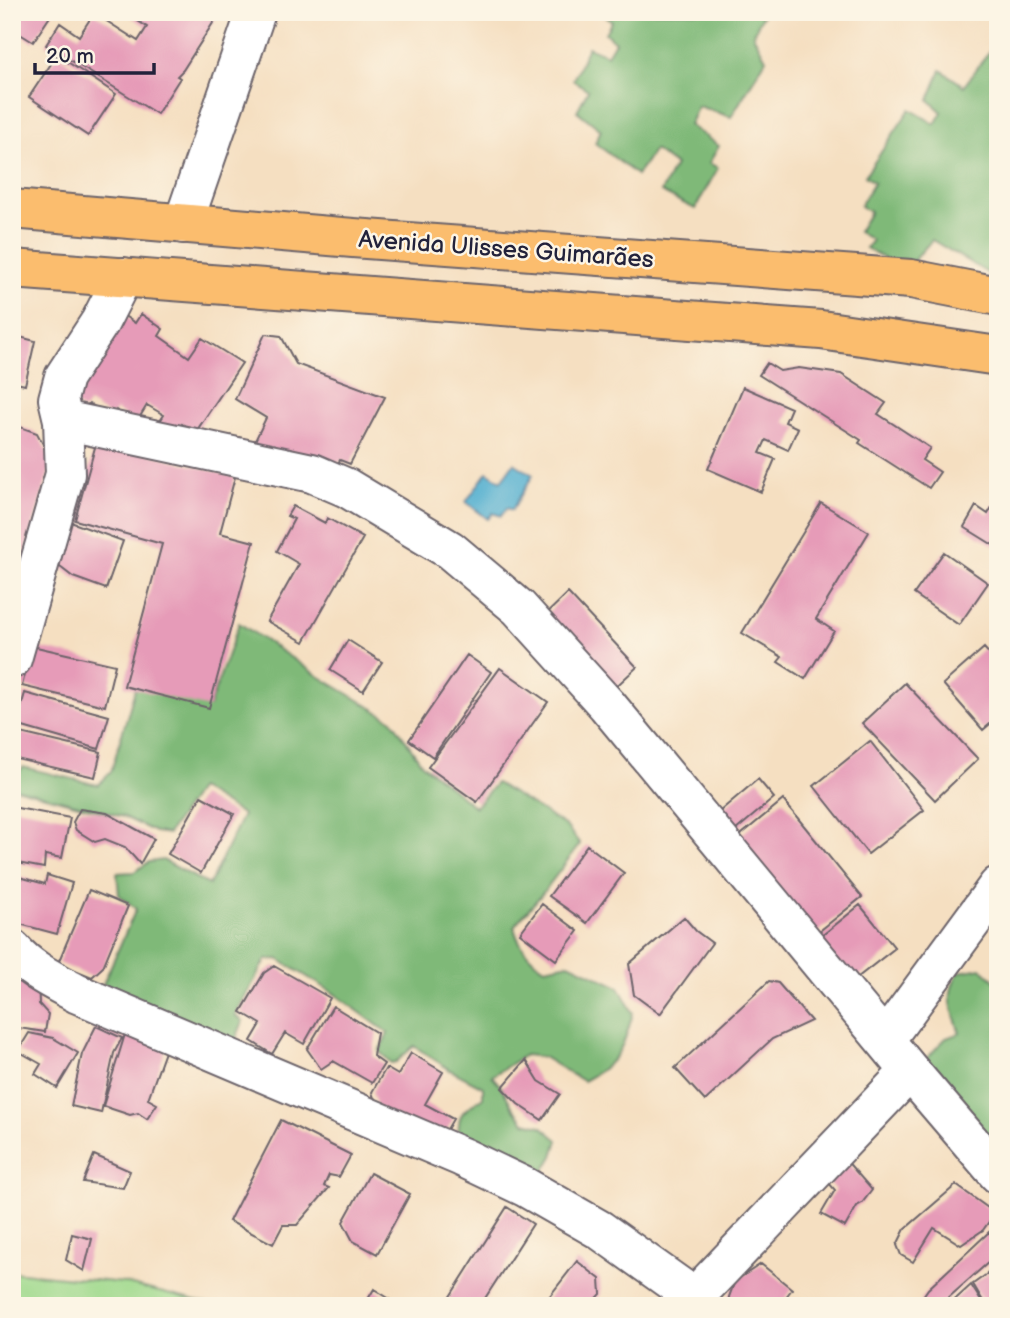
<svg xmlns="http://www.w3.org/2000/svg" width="1010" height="1318" font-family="'Balsamiq Sans',sans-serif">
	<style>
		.green { fill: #9fd98c; stroke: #607e64; stroke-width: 2 }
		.forest { fill: #7fb978; stroke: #506e5a; stroke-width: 2 }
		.water { fill: #51afd0; stroke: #3a6886; stroke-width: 2 }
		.building { fill: #e69bb8 }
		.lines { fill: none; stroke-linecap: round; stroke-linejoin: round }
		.minor-casing { stroke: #6c646a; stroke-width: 42 }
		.primary-casing { stroke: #6c646a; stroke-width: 42 }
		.minor { stroke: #fff; stroke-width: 38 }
		.primary { stroke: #fbbd6e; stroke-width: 38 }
		.labels { text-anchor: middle; stroke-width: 5; stroke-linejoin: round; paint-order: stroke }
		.street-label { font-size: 24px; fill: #22223b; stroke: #fcf5e5 }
	</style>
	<rect width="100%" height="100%" fill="#fcf5e5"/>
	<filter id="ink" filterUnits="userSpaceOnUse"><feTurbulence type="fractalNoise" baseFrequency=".0143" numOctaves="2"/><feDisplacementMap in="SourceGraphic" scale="14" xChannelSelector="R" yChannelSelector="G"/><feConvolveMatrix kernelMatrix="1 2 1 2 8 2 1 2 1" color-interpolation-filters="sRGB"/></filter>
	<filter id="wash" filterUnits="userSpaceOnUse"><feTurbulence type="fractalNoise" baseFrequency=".00686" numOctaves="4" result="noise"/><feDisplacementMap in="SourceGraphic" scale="28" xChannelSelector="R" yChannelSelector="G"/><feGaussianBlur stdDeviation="1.57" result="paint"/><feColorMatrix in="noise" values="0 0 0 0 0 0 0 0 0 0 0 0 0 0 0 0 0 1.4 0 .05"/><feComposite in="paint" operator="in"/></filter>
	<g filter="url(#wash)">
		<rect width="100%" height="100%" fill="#f5dfc1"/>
		<path class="green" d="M 12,1272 L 124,1283 L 215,1306 L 12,1306 Z"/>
		<path class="forest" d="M 600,12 L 764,12 L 753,35 L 766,59 L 731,117 L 698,106 L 689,125 L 719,146 L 709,163 L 718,168 L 695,209 L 661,192 L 675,165 L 654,150 L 637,175 L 595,143 L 601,130 L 577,111 L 588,90 L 573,80 L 588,47 L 607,55 L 615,42 L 605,33 L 612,21 Z
			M 991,49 L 998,53 L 998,276 L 996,278 L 932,240 L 905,270 L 866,248 L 872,240 L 858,232 L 870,212 L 860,206 L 874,182 L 865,176 L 910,109 L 935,124 L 942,112 L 929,100 L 941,70 L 964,86 Z
			M 239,623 L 320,677 L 392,720 L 422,764 L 475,807 L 496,783 L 566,826 L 580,844 L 542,894 L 514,926 C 517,944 530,959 545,968 L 569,963 L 619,987 L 633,1013 C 623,1049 618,1063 583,1081 L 543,1057 L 525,1055 L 492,1076 L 502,1088 L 513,1108 L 525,1122 L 541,1126 L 558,1140 L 553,1156 L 537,1183 L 459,1143 C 457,1113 459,1114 483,1097 L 483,1087 L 450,1070 L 414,1046 L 396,1062 L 391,1063 L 379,1051 L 388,1033 L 332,992 L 278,959 L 266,960 L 235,1015 L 243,1021 L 234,1044 L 103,984 L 136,909 L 119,895 L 117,873 L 134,872 L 149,862 L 163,860 L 209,885 L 243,815 L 199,788 L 168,834 L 155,832 L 124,817 L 15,788 L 16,775 L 23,767 L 98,785 L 111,772 L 136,686 L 209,707 Z
			M 981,968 L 998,984 L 998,1192 L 922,1063 L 946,1038 L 960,1033 C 952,1009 944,995 959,972 Z"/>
		<path class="water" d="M 514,463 L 533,475 L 512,510 L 507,508 L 501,516 L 493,513 L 488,519 L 466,502 L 487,472 L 501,481 Z"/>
		<g id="blocks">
			<path class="building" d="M 12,12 L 53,12 L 33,42 L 12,29 Z
				M 124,12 L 220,12 L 183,70 L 177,76 L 180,78 L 157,114 L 46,45 L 60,23 L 79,36 L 94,13 L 138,41 L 147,27 Z
				M 57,55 L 116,94 L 88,136 L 29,97 Z
				M 120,313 L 135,323 L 141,314 L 163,329 L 159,336 L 189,357 L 202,338 L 242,363 L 195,433 L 182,424 L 174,435 L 158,424 L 164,415 L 147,405 L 136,423 L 116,410 L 111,417 L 89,403 L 83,410 L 64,397 Z
				M 265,334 L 281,336 L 296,364 L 385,397 L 350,464 L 340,460 L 334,470 L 252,447 L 266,418 L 235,399 Z
				M 12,335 L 35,341 L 25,385 L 12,382 Z
				M 767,363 L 780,371 L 799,368 L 841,374 L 886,403 L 878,414 L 930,448 L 922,460 L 940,472 L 929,488 L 859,443 L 861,440 L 759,375 Z
				M 743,387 L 791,408 L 785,422 L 798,428 L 788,450 L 766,440 L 760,453 L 775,459 L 761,492 L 708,469 Z
				M 12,424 L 37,433 L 52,461 L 22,564 L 12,559 Z
				M 97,440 L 235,477 L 220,533 L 254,542 L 209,708 L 124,686 L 162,544 L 75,520 Z
				M 998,497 L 998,548 L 964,527 L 976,506 L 988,514 Z
				M 821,503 L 869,532 L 816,619 L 834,631 L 805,679 L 778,662 L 782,657 L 742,633 Z
				M 293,506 L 325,523 L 327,518 L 363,538 L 304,642 L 267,621 L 299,564 L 277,551 L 294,519 L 287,516 Z
				M 65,520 L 123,541 L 106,589 L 73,577 L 51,560 Z
				M 944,552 L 988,583 L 959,625 L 914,594 Z
				M 568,593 L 637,667 L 608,694 L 540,620 Z
				M 348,640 L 382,662 L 363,691 L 330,670 Z
				M 32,646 L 115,665 L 105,706 L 22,686 Z
				M 984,648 L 998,664 L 998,717 L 983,730 L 943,684 Z
				M 467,655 L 491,672 L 433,757 L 409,740 Z
				M 500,668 L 548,702 L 477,802 L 428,767 Z
				M 905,683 L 978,759 L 935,800 L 862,723 Z
				M 25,693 L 109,716 L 99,749 L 16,725 Z
				M 12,731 L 101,752 L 95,777 L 12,758 Z
				M 870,741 L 924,810 L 868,854 L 814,786 Z
				M 758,779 L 774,798 L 723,841 L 707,822 Z
				M 201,796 L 234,814 L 201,873 L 168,854 Z
				M 783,800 L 862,897 L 807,941 L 730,844 Z
				M 12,807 L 70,818 L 62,858 L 45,855 L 44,868 L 12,862 Z
				M 80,809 L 107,813 L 154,839 L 140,864 L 125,847 L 105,839 L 95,842 L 76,830 L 73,822 Z
				M 587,845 L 624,873 L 587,923 L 549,896 Z
				M 12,875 L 45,884 L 47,875 L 72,883 L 57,934 L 12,922 Z
				M 89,890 L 128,906 L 103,967 L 92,977 L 58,963 Z
				M 542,904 L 578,931 L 556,960 L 520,933 Z
				M 860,905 L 895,948 L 844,988 L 809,946 Z
				M 684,917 L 696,931 L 712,943 L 660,1014 L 634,995 L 629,964 Z
				M 12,964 L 38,978 L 39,1004 L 48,1014 L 45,1032 L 12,1027 Z
				M 274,966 L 330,998 L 304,1044 L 285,1033 L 272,1054 L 251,1041 L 261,1024 L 241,1012 L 264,973 Z
				M 769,981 L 778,983 L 811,1021 L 772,1039 L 705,1101 L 675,1068 Z
				M 333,1006 L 377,1033 L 373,1056 L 384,1064 L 372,1083 L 333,1061 L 321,1069 L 307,1049 Z
				M 96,1026 L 122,1038 L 114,1053 L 101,1113 L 71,1106 L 82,1054 Z
				M 126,1031 L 167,1046 L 148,1099 L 157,1104 L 147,1119 L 138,1113 L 130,1115 L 103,1106 Z
				M 29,1033 L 53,1038 L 78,1053 L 57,1088 L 35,1074 L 41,1064 L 18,1051 Z
				M 411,1053 L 443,1072 L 425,1104 L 453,1119 L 442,1138 L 377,1107 L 372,1092 L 386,1068 L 398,1075 Z
				M 526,1060 L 539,1081 L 560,1094 L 542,1120 L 518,1104 L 502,1088 Z
				M 281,1120 L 351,1155 L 339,1177 L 329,1175 L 324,1186 L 329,1188 L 297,1225 L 283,1225 L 273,1244 L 229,1221 Z
				M 838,1151 L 872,1190 L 862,1203 L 857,1206 L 845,1227 L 821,1214 L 835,1190 L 817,1169 Z
				M 94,1155 L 130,1171 L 123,1188 L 83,1182 Z
				M 370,1173 L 410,1194 L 377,1254 L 353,1241 L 343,1222 Z
				M 956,1185 L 995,1213 L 983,1230 L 961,1245 L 934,1228 L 913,1262 L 901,1255 L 897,1245 L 905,1229 Z
				M 507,1207 L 533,1224 L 480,1306 L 444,1306 Z
				M 989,1232 L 998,1243 L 998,1254 L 939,1306 L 926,1306 L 921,1299 L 928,1289 Z
				M 72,1234 L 92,1239 L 84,1271 L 66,1260 Z
				M 577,1261 L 600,1279 L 601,1294 L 590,1306 L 542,1306 Z
				M 998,1263 L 998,1284 L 987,1273 Z
				M 761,1264 L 792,1289 L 779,1306 L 728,1306 L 729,1297 L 735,1281 Z
				M 987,1274 L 998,1286 L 998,1306 L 986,1306 L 973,1284 Z
				M 971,1285 L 984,1306 L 948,1306 Z
				M 374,1289 L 401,1306 L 364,1306 Z
				M 32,1299 L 63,1304 L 63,1306 L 29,1306 Z"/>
		</g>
	</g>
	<g filter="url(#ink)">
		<use href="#blocks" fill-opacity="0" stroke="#6c646a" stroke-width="2"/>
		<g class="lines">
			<defs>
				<path id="minor" d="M 183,224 L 256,12
					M 63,420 L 312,473 L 347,488 L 450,550 L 519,608 L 607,705 L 910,1071 L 998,1174
					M 12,659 L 65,474 L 63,420 L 58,399 L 64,377 L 100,322 L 123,277
					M 12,949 C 30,970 54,981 78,994 L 462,1157 L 525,1187 L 600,1230 L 694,1297
					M 885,1040 L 998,886
					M 686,1306 L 910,1071"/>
				<path id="primary" d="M 12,209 L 353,238 L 911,279 L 998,296
					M 12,269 L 821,330 L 998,356"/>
			</defs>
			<use href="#minor" class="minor-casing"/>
			<use href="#primary" class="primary-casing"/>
			<use href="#minor" class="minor"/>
			<use href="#primary" class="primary"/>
		</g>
	</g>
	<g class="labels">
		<g class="street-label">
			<text transform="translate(506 249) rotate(4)" y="8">Avenida Ulisses Guimarães</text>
		</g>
	</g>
	<rect width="1010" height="1318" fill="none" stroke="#fcf5e5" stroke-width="42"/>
	<path d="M35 63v10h119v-10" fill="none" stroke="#22223b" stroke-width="3.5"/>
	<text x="46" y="63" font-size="21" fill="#22223b" stroke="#fcf5e5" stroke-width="5" paint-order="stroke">20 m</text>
</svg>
